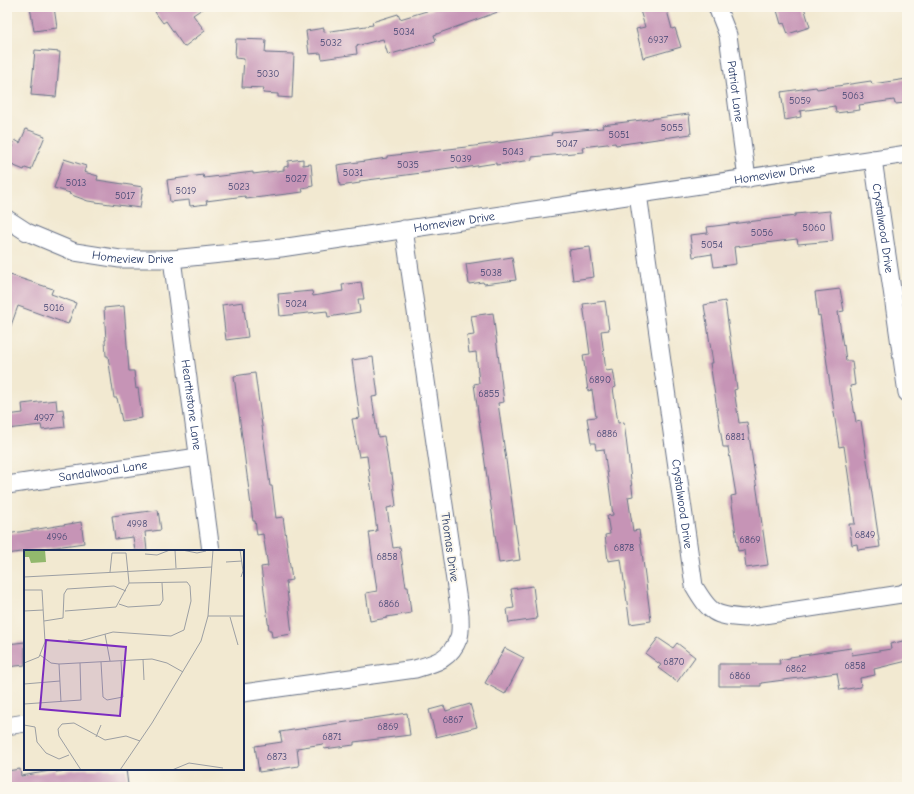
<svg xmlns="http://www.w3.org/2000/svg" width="914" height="794" font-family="'Comic Neue',sans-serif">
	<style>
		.building { fill: #c694b6 }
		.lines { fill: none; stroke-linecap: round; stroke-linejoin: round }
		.minor-casing { stroke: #667086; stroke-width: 19 }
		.minor { stroke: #fff; stroke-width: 17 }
		.labels { text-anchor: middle; stroke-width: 4; stroke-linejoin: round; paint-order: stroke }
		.number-label { font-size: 10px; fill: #464874 }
		.street-label { font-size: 12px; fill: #1b2f5e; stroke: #fbf7ec }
		.inset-road { fill: none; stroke: #9c9fa3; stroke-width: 1 }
		.view { fill: #7b2cbf; fill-opacity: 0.15; stroke: #7b2cbf; stroke-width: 2 }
		.inset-edge { fill: none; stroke: #1b2f5e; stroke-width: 2 }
	</style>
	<rect width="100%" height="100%" fill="#fbf7ec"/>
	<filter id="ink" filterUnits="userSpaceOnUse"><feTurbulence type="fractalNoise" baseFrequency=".025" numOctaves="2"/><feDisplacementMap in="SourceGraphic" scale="8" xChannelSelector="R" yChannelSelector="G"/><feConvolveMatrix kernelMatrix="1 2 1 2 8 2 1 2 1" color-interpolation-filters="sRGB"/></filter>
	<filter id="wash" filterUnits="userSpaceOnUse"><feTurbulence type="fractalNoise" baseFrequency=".012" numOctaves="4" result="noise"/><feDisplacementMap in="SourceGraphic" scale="16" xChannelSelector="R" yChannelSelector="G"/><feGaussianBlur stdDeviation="0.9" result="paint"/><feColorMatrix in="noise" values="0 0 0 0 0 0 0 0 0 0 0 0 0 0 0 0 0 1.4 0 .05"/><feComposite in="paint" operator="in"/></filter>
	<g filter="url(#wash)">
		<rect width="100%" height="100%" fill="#f2e9d1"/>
		<g id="blocks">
			<path class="building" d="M 30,7 L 54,7 L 57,28 L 34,31 Z
				M 155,7 L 205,7 L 193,15 L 205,31 L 184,47 L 166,21 L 163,23 L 155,12 L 158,10 Z
				M 440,7 L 506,7 L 506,9 L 434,35 L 436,41 L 388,55 L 383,39 L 356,46 L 357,54 L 322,59 L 321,53 L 309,54 L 306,31 L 324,28 L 324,32 L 373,25 L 372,22 L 398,14 L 400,19 Z
				M 639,7 L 666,7 L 672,29 L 675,28 L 681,47 L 643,58 L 636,29 L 645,27 Z
				M 776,7 L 804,7 L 810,27 L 788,34 L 784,23 L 781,24 Z
				M 236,39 L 266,40 L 265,53 L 294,54 L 292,98 L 278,97 L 278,94 L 263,93 L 264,88 L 242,87 L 244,59 L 235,58 Z
				M 35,50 L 60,52 L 56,97 L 31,95 Z
				M 907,79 L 907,103 L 895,104 L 894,100 L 859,105 L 860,110 L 836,113 L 835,106 L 800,111 L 801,117 L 785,120 L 781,92 L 816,87 L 817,89 L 871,81 L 872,84 Z
				M 689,114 L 691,134 L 616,145 L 615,143 L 582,147 L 583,152 L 532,157 L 532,160 L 496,165 L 496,163 L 457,169 L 457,167 L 429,171 L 429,172 L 360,181 L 360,183 L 340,186 L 337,165 L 387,158 L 387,156 L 475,146 L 552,135 L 551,133 L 603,128 L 602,125 Z
				M 26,129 L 45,136 L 31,170 L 25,168 L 24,170 L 7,163 L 7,161 L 15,140 L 20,143 Z
				M 64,159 L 86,166 L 84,172 L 98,176 L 97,180 L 143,187 L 140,208 L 88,201 L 69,194 L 70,193 L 54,188 Z
				M 303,159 L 303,165 L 311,164 L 313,186 L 302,188 L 303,192 L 246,199 L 245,196 L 206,201 L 207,204 L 190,206 L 189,200 L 170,202 L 167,180 L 203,175 L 204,178 L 253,172 L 253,174 L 284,170 L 284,167 L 288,166 L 288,161 Z
				M 830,211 L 833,241 L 798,244 L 797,239 L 734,247 L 736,264 L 714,267 L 712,254 L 693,257 L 690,235 L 708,233 L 707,227 L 795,216 L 795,214 Z
				M 590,247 L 594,277 L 573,280 L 569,250 Z
				M 512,257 L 516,280 L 484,284 L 483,282 L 469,284 L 466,264 Z
				M 7,274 L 53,289 L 51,294 L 76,303 L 68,324 L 18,306 L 9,331 L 7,330 Z
				M 361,282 L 364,299 L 358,299 L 360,312 L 328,317 L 327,311 L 280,316 L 278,294 L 312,291 L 313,296 L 343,291 L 342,285 Z
				M 840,289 L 844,311 L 838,312 L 843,346 L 844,345 L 846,361 L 852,361 L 855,385 L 850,386 L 856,422 L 861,421 L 880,547 L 858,550 L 857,544 L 852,545 L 849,524 L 855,524 L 851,494 L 844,446 L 839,447 L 820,315 L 818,316 L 815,292 Z
				M 605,301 L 609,330 L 601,331 L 606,371 L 613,370 L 616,387 L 613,388 L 618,423 L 624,422 L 633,496 L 628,497 L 633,531 L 639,530 L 651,621 L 630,624 L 621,559 L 608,561 L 605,535 L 610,534 L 607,516 L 613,515 L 604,449 L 596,450 L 595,443 L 591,443 L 587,418 L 596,417 L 592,390 L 588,391 L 583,355 L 590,354 L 583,304 Z
				M 725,301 L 737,389 L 734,390 L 739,423 L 747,422 L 768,565 L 746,568 L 744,550 L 738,551 L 731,496 L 736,495 L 728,447 L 723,447 L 710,363 L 713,363 L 704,305 Z
				M 243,302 L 248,337 L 226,340 L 222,305 Z
				M 124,306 L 129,371 L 134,371 L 136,389 L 138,388 L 142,418 L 122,421 L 117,398 L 114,398 L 108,356 L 106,356 L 105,340 L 106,340 L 104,308 Z
				M 493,313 L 504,402 L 498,403 L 520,560 L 499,563 L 474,384 L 479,383 L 476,352 L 469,353 L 467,336 L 474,335 L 471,316 Z
				M 373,357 L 378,396 L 372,397 L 378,437 L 384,436 L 390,474 L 392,474 L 396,506 L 387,508 L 393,548 L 400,547 L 406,587 L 408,587 L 411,613 L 387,617 L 387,618 L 370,621 L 366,593 L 377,591 L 369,532 L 377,531 L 367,456 L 359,457 L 352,419 L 360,418 L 352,360 Z
				M 255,373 L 270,486 L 272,486 L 276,518 L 283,517 L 292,580 L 286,581 L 292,634 L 272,637 L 271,630 L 269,630 L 261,567 L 268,566 L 263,534 L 257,535 L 255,521 L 253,521 L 234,376 Z
				M 56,400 L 57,410 L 63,409 L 65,427 L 42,430 L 41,425 L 7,429 L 7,415 L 23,413 L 22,404 Z
				M 158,510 L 161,530 L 145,532 L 147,551 L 135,551 L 133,537 L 115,539 L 112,516 Z
				M 81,522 L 84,543 L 7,554 L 7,534 Z
				M 533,586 L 537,619 L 509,623 L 507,609 L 514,608 L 511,589 Z
				M 658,638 L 673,648 L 677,643 L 695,657 L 677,682 L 658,668 L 661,665 L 646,654 Z
				M 907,640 L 907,661 L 874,669 L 875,675 L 860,678 L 861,687 L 840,690 L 837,673 L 761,683 L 761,686 L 719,686 L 719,664 L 780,664 L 779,660 L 790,658 L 790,657 L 851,648 L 852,655 L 891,649 L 890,644 Z
				M 25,642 L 25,665 L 7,667 L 7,644 Z
				M 505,648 L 524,658 L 505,694 L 485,683 Z
				M 470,704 L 477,727 L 436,737 L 429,710 L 444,706 L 446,711 Z
				M 407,713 L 410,735 L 354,742 L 354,745 L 324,749 L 323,744 L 297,748 L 299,766 L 259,772 L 255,746 L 282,742 L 280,732 Z
				M 20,769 L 21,776 L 56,770 L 56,772 L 79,769 L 126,769 L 128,785 L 116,787 L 7,787 L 7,771 Z"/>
		</g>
	</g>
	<g filter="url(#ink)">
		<use href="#blocks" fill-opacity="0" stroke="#667086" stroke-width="1"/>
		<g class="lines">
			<defs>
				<g id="minor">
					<path id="s1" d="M 717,7 L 728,35 L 747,179"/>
					<path id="s2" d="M 873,159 L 907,393"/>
					<path id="s3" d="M 638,194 L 694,586 C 710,613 714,616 745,618 L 901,594 L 907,591"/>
					<path id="s4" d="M 7,219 L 27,232 L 75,252 L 120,259 L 172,259 L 281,248 L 907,154"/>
					<path id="s5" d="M 172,259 L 211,551"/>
					<path id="s6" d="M 7,485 L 198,457"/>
					<path d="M 243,693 L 415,669 C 436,663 451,659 459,637 C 461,631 460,622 460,615 L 404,229"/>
					<path d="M 7,726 L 25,723"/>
				</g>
			</defs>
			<use href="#minor" class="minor-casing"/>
			<use href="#minor" class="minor"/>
		</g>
	</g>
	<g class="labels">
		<g class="number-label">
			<text x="404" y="35">5034</text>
			<text x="658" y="43">6937</text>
			<text x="331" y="46">5032</text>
			<text x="268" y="77">5030</text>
			<text x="853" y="99">5063</text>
			<text x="800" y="104">5059</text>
			<text x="672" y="131">5055</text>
			<text x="619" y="138">5051</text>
			<text x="567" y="147">5047</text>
			<text x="513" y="155">5043</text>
			<text x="461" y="162">5039</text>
			<text x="408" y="168">5035</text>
			<text x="353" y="176">5031</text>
			<text x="296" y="182">5027</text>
			<text x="76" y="186">5013</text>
			<text x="239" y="190">5023</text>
			<text x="186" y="194">5019</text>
			<text x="125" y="199">5017</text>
			<text x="814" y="231">5060</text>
			<text x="762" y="236">5056</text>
			<text x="712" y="248">5054</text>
			<text x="491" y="276">5038</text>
			<text x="296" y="307">5024</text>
			<text x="54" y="311">5016</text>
			<text x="600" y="383">6890</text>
			<text x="489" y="397">6855</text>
			<text x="44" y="421">4997</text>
			<text x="607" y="437">6886</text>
			<text x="735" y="440">6881</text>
			<text x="137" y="527">4998</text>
			<text x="865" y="538">6849</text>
			<text x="57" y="540">4996</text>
			<text x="750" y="543">6869</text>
			<text x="624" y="551">6878</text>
			<text x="387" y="560">6858</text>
			<text x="389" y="607">6866</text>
			<text x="674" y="665">6870</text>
			<text x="855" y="669">6858</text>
			<text x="796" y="672">6862</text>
			<text x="740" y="679">6866</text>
			<text x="453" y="723">6867</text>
			<text x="388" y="730">6869</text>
			<text x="332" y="740">6871</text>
			<text x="277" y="760">6873</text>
		</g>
		<g class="street-label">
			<text dy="4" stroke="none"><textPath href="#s1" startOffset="87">Patriot Lane</textPath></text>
			<text dy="4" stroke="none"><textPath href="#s4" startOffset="782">Homeview Drive</textPath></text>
			<text dy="4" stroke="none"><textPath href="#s4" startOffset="458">Homeview Drive</textPath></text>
			<text dy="4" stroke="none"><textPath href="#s2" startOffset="70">Crystalwood Drive</textPath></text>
			<text dy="4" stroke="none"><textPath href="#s4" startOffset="134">Homeview Drive</textPath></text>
			<text dy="4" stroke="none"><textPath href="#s5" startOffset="147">Hearthstone Lane</textPath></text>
			<text dy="4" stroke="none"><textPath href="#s6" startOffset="97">Sandalwood Lane</textPath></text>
			<text dy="4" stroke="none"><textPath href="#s3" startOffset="313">Crystalwood Drive</textPath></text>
			<text transform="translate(450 547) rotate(82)" y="4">Thomas Drive</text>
		</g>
	</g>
	<g transform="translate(24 550)">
		<rect width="220" height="220" fill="#f2e9d1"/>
		<path d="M 0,0 L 21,0 L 22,12 L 7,13 L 5,7 L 0,7 Z" fill="#92b86d"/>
		<path class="inset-road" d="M 151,0 L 152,18M 158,0 L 173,3 L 182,1M 216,0 L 219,21 L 217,27M 121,4 L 133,5 L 146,0M 202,12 L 218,11M 0,27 L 188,17M 0,40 L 18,40 L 21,92 L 15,107 L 0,113M 95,54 L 104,57 L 136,55 L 139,50 L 138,33M 0,61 L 19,60M 41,61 L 92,57 L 105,33 L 102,3 L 88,3 L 86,22M 184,66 L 220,66M 206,67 L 214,95M 20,71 L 39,68 L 40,44 L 43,39 L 90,36 L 102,41M 81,84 L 86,111M 44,90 L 56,91 L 89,82 L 147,86 L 160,80 L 167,51 L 166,36 L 163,32 L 105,33M 16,105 L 27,113 L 35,114 L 128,109 L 143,113 L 159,122M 119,109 L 120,130M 77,112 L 79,147 L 83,150 L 99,147 L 97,111M 35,114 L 37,152M 0,134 L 36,131M 0,154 L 57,150 L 56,113M 0,175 L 11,177 L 13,192 L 22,203 L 35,209 L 45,205M 72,187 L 77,175M 57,220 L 35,186 L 34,179 L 38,174 L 50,173 L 81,190 L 102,186 L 116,191M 96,220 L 128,173 L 177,91 L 184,66 L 189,0M 148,220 L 165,213 L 199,218"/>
		<path class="view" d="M 22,90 L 102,97 L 96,166 L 16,159 Z"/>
		<rect width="220" height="220" class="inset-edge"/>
	</g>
	<rect width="914" height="794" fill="none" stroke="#fbf7ec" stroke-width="24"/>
</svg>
